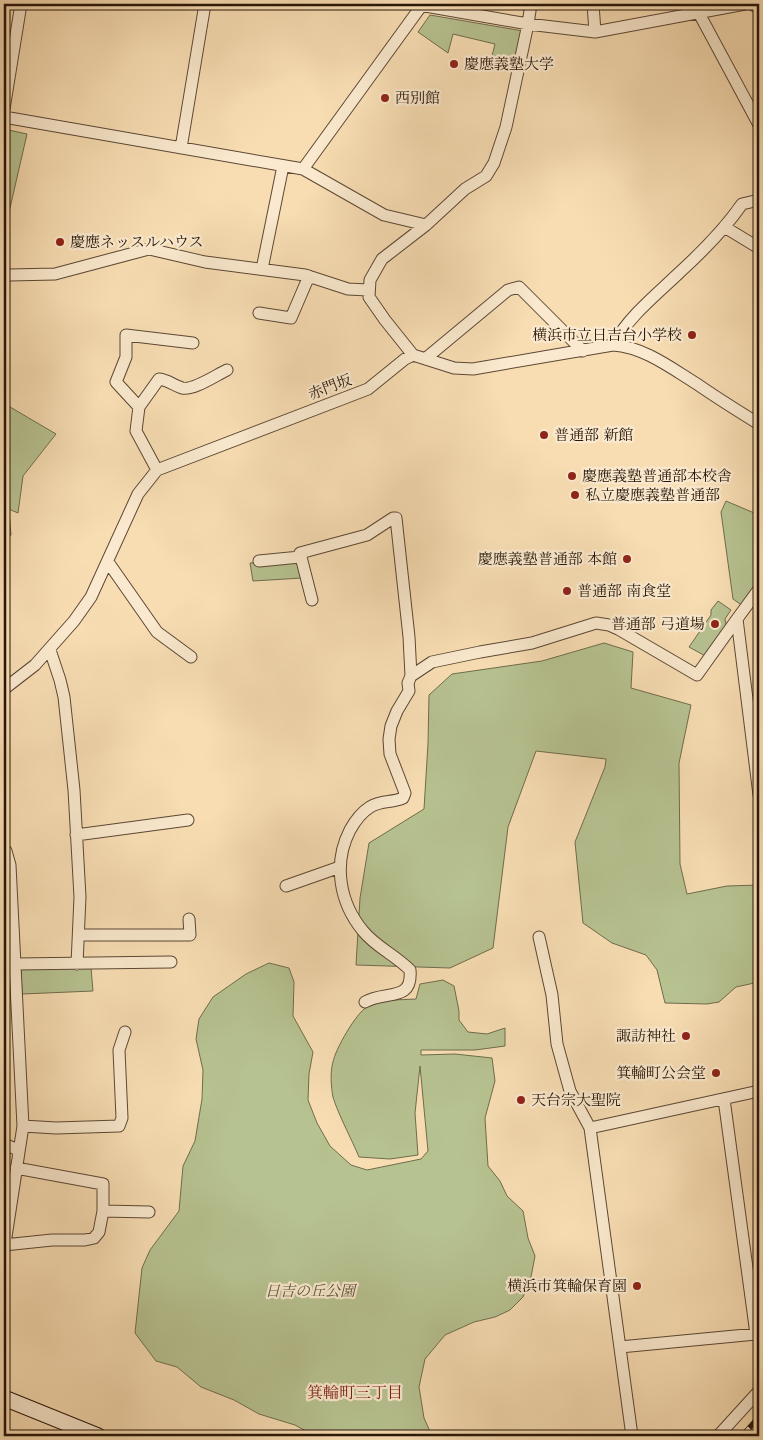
<svg xmlns="http://www.w3.org/2000/svg" width="763" height="1440" font-family="'Old Standard TT','Noto Serif JP',serif">
	<style>
		.green { fill: #b7c291; stroke: #6f6c4d }
		.lines { fill: none; stroke-linecap: round; stroke-linejoin: round }
		.street-casing { stroke: #5b4734; stroke-width: 13 }
		.secondary-casing { stroke: #271509; stroke-width: 17 }
		.street { stroke: #fae9ce; stroke-width: 11 }
		.secondary { stroke: #fae9ce; stroke-width: 15 }
		.rail-casing { stroke: #271509; stroke-width: 5.5 }
		.rail { stroke: #fae9ce; stroke-width: 4; stroke-dasharray: 11; stroke-linecap: butt }
		.poi-dot { fill: #8f2418; stroke: #fae9ce; stroke-width: 2 }
		.labels { text-anchor: middle; stroke-width: 4.5; stroke-linejoin: round; paint-order: stroke }
		.poi-label { font-size: 15px; fill: #271509; stroke: #fae9ce; text-anchor: start }
		.street-label { font-size: 15px; fill: #271509; stroke: #fae9ce }
		.park-label { font-size: 15px; font-style: italic; fill: #595239; stroke: #fae9ce }
		.neighbourhood-label { font-size: 16px; fill: #7a1f14; stroke: #fae9ce }
	</style>
	<rect width="100%" height="100%" fill="#f8ddb3"/>
	<filter id="stains"><feTurbulence type="fractalNoise" baseFrequency=".004" numOctaves="4"/><feColorMatrix values="0 0 0 0 .2 0 0 0 0 .09 0 0 0 0 .02 0 0 0 .5 -.17"/></filter>
	<radialGradient id="worn" r=".72"><stop offset=".6" stop-color="#630" stop-opacity="0"/><stop offset="1" stop-color="#630" stop-opacity=".3"/></radialGradient>
	<path class="green" d="M 430,15 L 523,31 L 514,71 L 490,64 L 495,44 L 453,34 L 448,53 L 418,32 Z
		M 4,129 L 27,134 L 4,234 Z
		M 5,404 L 56,434 L 23,476 L 18,513 L 4,507 L 4,405 Z
		M 726,501 L 759,515 L 759,583 L 743,606 L 733,599 L 721,512 Z
		M 9,511 L 11,535 L 6,539 L 7,548 L 4,550 L 4,512 Z
		M 297,560 L 302,578 L 253,581 L 250,563 Z
		M 718,601 L 731,610 L 725,619 L 727,629 L 707,657 L 689,647 L 711,615 L 711,610 Z
		M 604,643 L 633,652 L 631,688 L 691,705 L 679,763 L 680,864 L 687,894 L 727,886 L 759,885 L 759,982 L 736,987 L 719,1002 L 707,1004 L 665,1003 L 657,970 L 646,955 L 612,943 L 583,923 L 575,842 L 605,767 L 606,759 L 536,751 L 508,827 L 493,948 L 450,968 L 356,965 L 360,898 L 369,843 L 424,809 L 428,744 L 429,695 L 452,674 L 542,661 Z
		M 269,963 L 289,968 L 294,982 L 293,1016 L 313,1052 L 309,1074 L 308,1100 L 317,1123 L 330,1146 L 351,1165 L 367,1170 L 421,1159 L 428,1151 L 420,1066 L 415,1113 L 418,1155 L 390,1159 L 359,1157 C 352,1140 338,1114 333,1097 C 331,1086 330,1073 333,1062 C 335,1050 356,1013 367,1007 C 381,999 400,1000 416,999 L 420,984 L 443,980 L 454,986 L 459,1011 L 459,1020 L 468,1032 L 487,1034 L 505,1028 L 505,1046 L 475,1050 L 421,1050 L 421,1055 L 455,1054 L 492,1058 L 495,1081 L 485,1118 L 488,1166 L 500,1181 L 507,1196 L 523,1211 L 528,1238 L 535,1256 L 530,1282 L 523,1297 L 510,1310 L 495,1317 L 474,1322 L 445,1335 L 425,1359 L 419,1387 L 424,1418 L 432,1436 L 315,1436 L 295,1425 L 259,1414 L 234,1400 L 201,1387 L 177,1367 L 156,1361 L 135,1333 L 142,1268 L 150,1250 L 179,1211 L 183,1166 L 195,1141 L 202,1099 L 203,1070 L 196,1039 L 199,1019 L 213,997 L 246,974 Z
		M 21,968 L 91,968 L 93,991 L 22,994 Z"/>
	<g class="lines">
		<defs>
			<path id="street" d="M 414,4 L 528,24 L 595,32 L 745,4
				M 593,4 L 595,32
				M 694,4 L 759,125
				M 751,4 L 759,8
				M 4,109 L 21,4
				M 4,117 L 303,169 L 384,215 L 426,225
				M 181,148 L 205,4
				M 303,169 L 422,5
				M 726,228 L 759,248
				M 262,269 L 283,166
				M 4,277 L 10,275 L 55,274 L 149,249 L 205,262 L 305,275 L 348,289 L 368,290
				M 259,313 L 291,318 L 309,276
				M 613,345 C 629,316 656,295 680,272 C 703,251 724,230 742,204 L 759,200
				M 413,355 L 385,320 L 369,297 L 370,280 L 382,259 L 426,225 L 465,189 L 486,176 L 494,163 L 506,127 L 528,24 L 531,4
				M 425,359 L 508,290 L 519,287 L 583,351
				M 139,407 L 116,382 L 126,357 L 126,335 L 193,343
				M 157,470 L 136,431 L 139,407 L 159,379 C 168,380 173,385 182,388 C 193,391 216,375 227,370
				M 259,561 L 300,557
				M 108,562 L 157,632 L 191,657
				M 759,589 L 737,619 L 759,795
				M 312,600 L 300,553 L 367,535 L 393,518 L 396,518 L 409,637 L 411,676 L 408,683 L 409,691 L 397,711 L 391,726 L 389,739 L 390,754 L 405,793 L 403,798 C 392,803 381,800 370,807 C 362,812 355,821 350,830 C 333,863 339,902 363,931 C 376,947 395,955 410,970 C 413,1003 385,990 365,1002
				M 50,650 L 60,680 L 64,697 L 74,790 L 80,897 L 77,964
				M 411,676 L 432,662 L 480,652 L 532,643 L 596,623 L 609,625 L 618,629 L 697,675 L 737,619
				M 4,689 L 35,665 L 74,621 L 91,597 L 138,494 L 157,470 L 368,389 L 405,359 L 413,355 L 454,368 L 473,369 L 613,345 C 644,347 671,368 697,384 C 717,398 738,411 759,424
				M 76,835 L 188,820
				M 4,851 L 6,851 L 10,865 L 23,1126 L 4,1250
				M 286,886 L 340,867
				M 79,935 L 190,935 L 189,919
				M 539,937 L 552,995 L 557,1044 L 570,1091 L 590,1128
				M 15,964 L 171,962
				M 23,1126 L 56,1128 L 119,1126 L 122,1118 L 119,1050 L 125,1032
				M 4,1144 L 18,1150
				M 103,1211 L 149,1212
				M 4,1245 L 52,1240 L 85,1240 L 94,1238 L 99,1232 L 103,1211 L 103,1184 L 16,1168
				M 620,1347 L 756,1334 L 724,1099
				M 632,1436 L 590,1128 L 759,1091
				M 718,1436 L 759,1391"/>
			<path id="secondary" d="M 4,1398 L 98,1436"/>
		</defs>
		<use href="#street" class="street-casing"/>
		<use href="#secondary" class="secondary-casing"/>
		<use href="#street" class="street"/>
		<use href="#secondary" class="secondary"/>
		<defs>
			<path id="rail" d="M 742,1436 L 759,1417"/>
		</defs>
		<use href="#rail" class="rail-casing"/>
		<use href="#rail" class="rail"/>
	</g>
	<g class="poi-dot">
		<circle cx="454" cy="64" r="5"/>
		<circle cx="385" cy="98" r="5"/>
		<circle cx="60" cy="242" r="5"/>
		<circle cx="692" cy="335" r="5"/>
		<circle cx="544" cy="435" r="5"/>
		<circle cx="572" cy="476" r="5"/>
		<circle cx="575" cy="495" r="5"/>
		<circle cx="627" cy="559" r="5"/>
		<circle cx="567" cy="591" r="5"/>
		<circle cx="715" cy="624" r="5"/>
		<circle cx="686" cy="1036" r="5"/>
		<circle cx="716" cy="1073" r="5"/>
		<circle cx="521" cy="1100" r="5"/>
		<circle cx="637" cy="1286" r="5"/>
	</g>
	<g class="labels">
		<g class="poi-label">
			<text x="464" y="69">慶應義塾大学</text>
			<text x="395" y="103">西別館</text>
			<text x="70" y="247">慶應ネッスルハウス</text>
			<text x="682" y="340" text-anchor="end">横浜市立日吉台小学校</text>
			<text x="554" y="440">普通部 新館</text>
			<text x="582" y="481">慶應義塾普通部本校舎</text>
			<text x="585" y="500">私立慶應義塾普通部</text>
			<text x="617" y="564" text-anchor="end">慶應義塾普通部 本館</text>
			<text x="577" y="596">普通部 南食堂</text>
			<text x="705" y="629" text-anchor="end">普通部 弓道場</text>
			<text x="676" y="1041" text-anchor="end">諏訪神社</text>
			<text x="706" y="1078" text-anchor="end">箕輪町公会堂</text>
			<text x="531" y="1105">天台宗大聖院</text>
			<text x="627" y="1291" text-anchor="end">横浜市箕輪保育園</text>
		</g>
		<g class="street-label">
			<text transform="translate(330 387) rotate(-21)" y="5">赤門坂</text>
		</g>
		<g class="park-label">
			<text x="310" y="1296">日吉の丘公園</text>
		</g>
		<g class="neighbourhood-label">
			<text x="355" y="1398">箕輪町三丁目</text>
		</g>
	</g>
	<rect width="763" height="1440" fill="none" stroke="#f8ddb3" stroke-width="20"/>
	<rect x="5" y="5" width="753" height="1430" fill="none" stroke="#271509" stroke-width="2.5"/>
	<rect x="10" y="10" width="743" height="1420" fill="none" stroke="#271509"/>
	<rect width="100%" height="100%" filter="url(#stains)"/>
	<rect width="100%" height="100%" fill="url(#worn)"/>
</svg>
